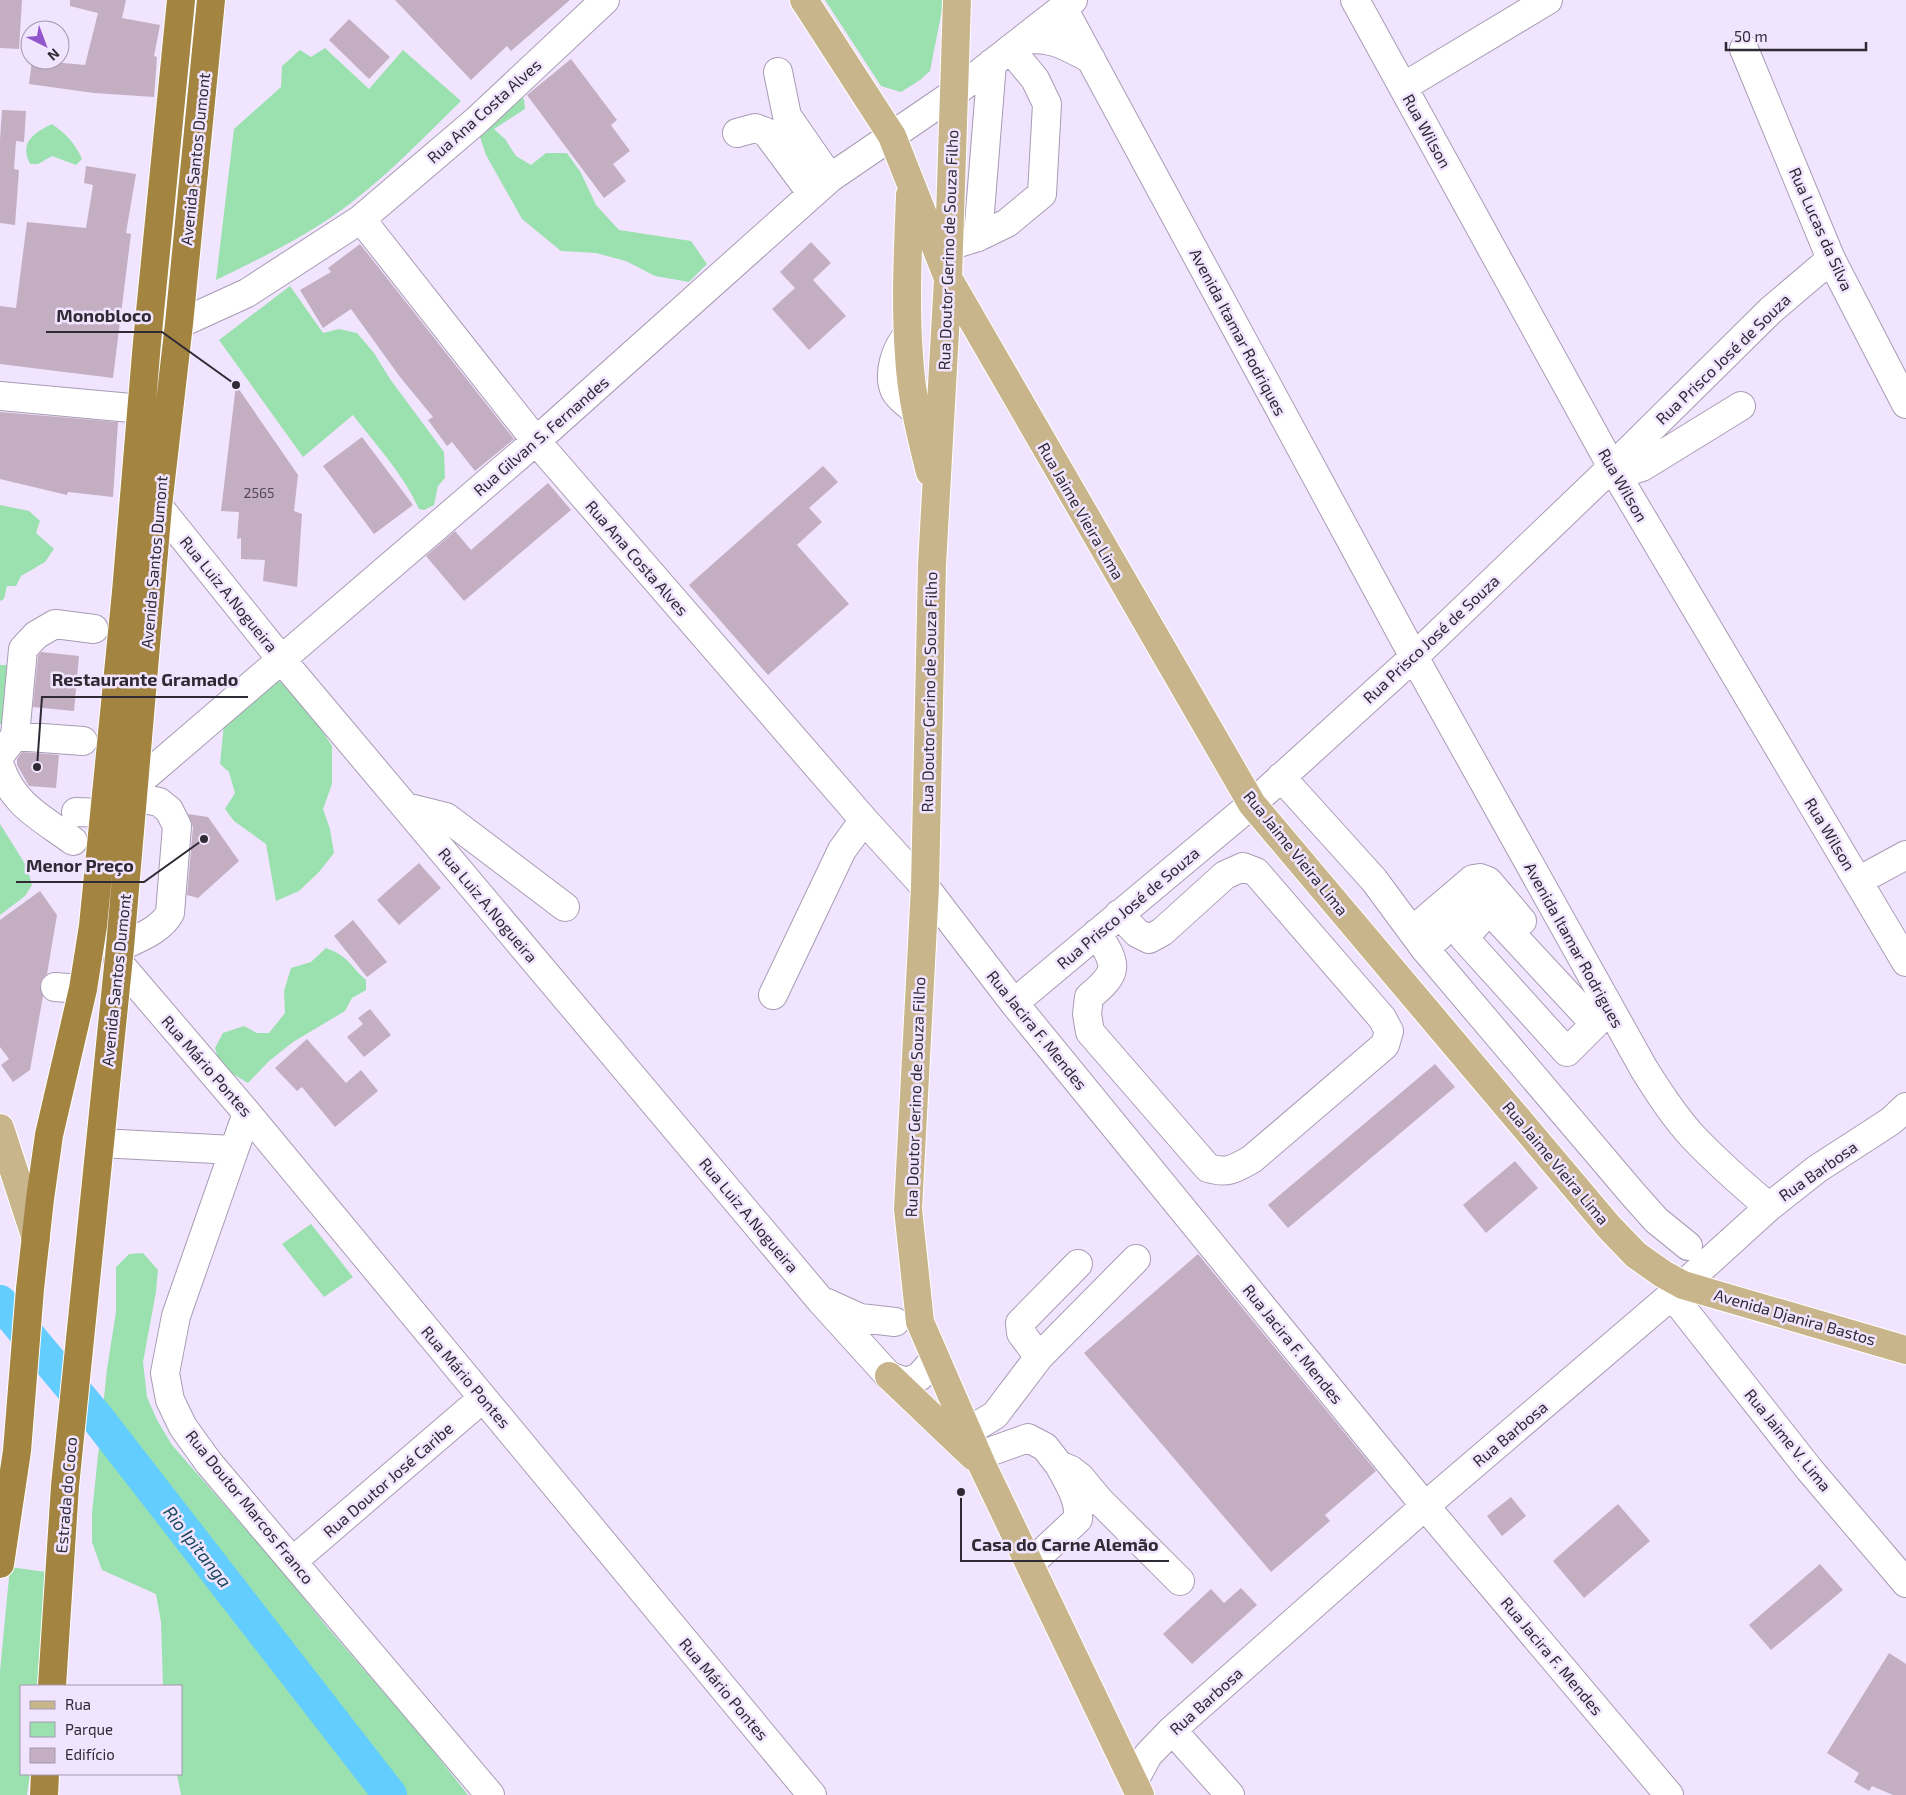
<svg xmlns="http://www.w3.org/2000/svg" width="1906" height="1795" font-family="'Exo 2',sans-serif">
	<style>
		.green { fill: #9ae1af }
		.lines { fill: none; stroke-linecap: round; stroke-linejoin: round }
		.river { stroke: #62cdfe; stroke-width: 34 }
		.building { fill: #c4aec2 }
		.minor-casing { stroke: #a89cb4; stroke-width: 30 }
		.major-casing { stroke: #fff; stroke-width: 30 }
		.highway-casing { stroke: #fff; stroke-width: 30 }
		.minor { stroke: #fff; stroke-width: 28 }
		.major { stroke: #c8b58c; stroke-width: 28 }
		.highway { stroke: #a38440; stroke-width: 28 }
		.labels { text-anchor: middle; stroke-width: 5; stroke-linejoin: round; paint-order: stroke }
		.number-label { font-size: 14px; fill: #544b58 }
		.street-label { font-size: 16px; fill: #2f2a34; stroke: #f1e4fe }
		.water-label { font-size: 18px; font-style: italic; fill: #1b485d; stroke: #f1e4fe }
		.leader { fill: none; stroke: #2f2a34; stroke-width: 2 }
		.callout-dot { fill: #2f2a34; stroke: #f1e4fe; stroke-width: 2 }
		.callout-label { font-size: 18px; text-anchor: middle; font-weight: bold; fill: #2f2a34; stroke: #f1e4fe; stroke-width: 5; stroke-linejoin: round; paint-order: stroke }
	</style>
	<rect width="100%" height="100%" fill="#f1e4fe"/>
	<path class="green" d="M 825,0 L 944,0 L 930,71 L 920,80 L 901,92 L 881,86 Z
		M 325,48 L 369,89 L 403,50 L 461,101 C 418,143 375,189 324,222 C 290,244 253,262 216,280 L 234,129 L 281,87 L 282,66 L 300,50 L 311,57 Z
		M 516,96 L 524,99 L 525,109 L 494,129 L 505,139 L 516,156 L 531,165 L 546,153 L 567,153 L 581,173 L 596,205 L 619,230 L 691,241 L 707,264 L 689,282 L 655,276 L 626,261 L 596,253 L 561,251 L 522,219 L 486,155 L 478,131 Z
		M 52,124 C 66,134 75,143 82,159 L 76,165 L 52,156 L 38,164 L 30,164 C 19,142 34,133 52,124 Z
		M 290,286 L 323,333 L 339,329 L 357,333 L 374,353 L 390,379 L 444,452 L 445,478 L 438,486 L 434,505 L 424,510 L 419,509 C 404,475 376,445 353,415 L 303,457 L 219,340 Z
		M 0,505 L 29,511 L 40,521 L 36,533 L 54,549 L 45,562 L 21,576 L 16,586 L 7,586 L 4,599 L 0,601 Z
		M 0,665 L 7,665 L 4,724 L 0,724 Z
		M 279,681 L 304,703 L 332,746 L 332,784 L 323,809 L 330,829 L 334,853 L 319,872 L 299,891 L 276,901 L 266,844 L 234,821 L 225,809 L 235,793 L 229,772 L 220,764 L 224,723 L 259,689 Z
		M 0,824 L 27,867 L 32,885 L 25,896 L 0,915 Z
		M 326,948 C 350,957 349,965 366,980 L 366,990 L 352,998 L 345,1011 L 293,1042 L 269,1061 L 248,1083 L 220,1066 L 215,1048 L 223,1033 L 244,1026 L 257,1033 L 269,1033 L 285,1013 L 284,991 L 291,968 L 311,962 Z
		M 311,1224 L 353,1277 L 324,1297 L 282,1244 Z
		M 143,1253 L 158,1270 L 156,1292 L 143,1362 L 147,1397 L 157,1420 L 172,1445 L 272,1559 L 327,1627 L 424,1739 L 468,1795 L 181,1795 L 177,1774 L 181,1774 L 181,1686 L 163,1686 L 161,1622 L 156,1594 L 102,1570 L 92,1542 L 92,1513 L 107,1369 L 116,1312 L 116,1267 L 129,1254 Z
		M 10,1567 L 46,1572 L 37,1686 L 21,1686 L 21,1774 L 30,1774 L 27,1795 L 0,1795 L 0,1671 Z"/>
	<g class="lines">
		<path class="river" d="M 0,1302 L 98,1419 L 390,1795"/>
	</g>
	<path class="building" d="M 0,0 L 22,0 L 19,49 L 0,48 Z
		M 70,0 L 126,0 L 122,18 L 160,25 L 154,56 L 157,57 L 154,97 L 94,93 L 29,84 L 32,60 L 85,65 L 98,13 L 70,6 Z
		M 395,0 L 570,0 L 511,51 L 507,46 L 471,80 Z
		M 349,19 L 390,57 L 369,79 L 329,40 Z
		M 571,59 L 617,120 L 611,125 L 630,151 L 613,164 L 626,181 L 604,198 L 527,95 Z
		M 2,110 L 26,111 L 24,142 L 16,141 L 14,169 L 19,170 L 15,225 L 0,223 L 0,140 Z
		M 86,166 L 136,174 L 126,233 L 131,234 L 113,378 L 0,364 L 0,306 L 16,308 L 27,222 L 86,228 L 93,185 L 84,183 Z
		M 811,242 L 831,263 L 813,280 L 846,316 L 809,350 L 772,309 L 795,288 L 780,272 Z
		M 360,244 L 514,439 L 475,471 L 452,442 L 447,446 L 428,420 L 433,417 L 400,377 L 351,309 L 323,328 L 300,290 L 331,272 L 328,268 Z
		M 236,385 L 298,475 L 294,511 L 302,514 L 297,587 L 263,581 L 265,560 L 241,559 L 241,538 L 237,539 L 239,512 L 221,511 Z
		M 0,412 L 118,422 L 113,497 L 68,492 L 67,495 L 0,479 Z
		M 362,437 L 413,505 L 374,534 L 323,466 Z
		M 823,466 L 838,482 L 809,508 L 822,522 L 797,545 L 849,604 L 768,675 L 689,585 Z
		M 548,483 L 571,510 L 464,601 L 426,556 L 455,531 L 471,550 Z
		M 41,652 L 79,656 L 74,711 L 33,707 L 38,656 Z
		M 22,752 L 59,755 L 56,788 L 29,786 L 17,765 L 17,759 Z
		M 188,814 L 208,817 L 239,861 L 198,898 L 187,895 L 193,827 Z
		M 419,863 L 441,888 L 399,925 L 377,900 Z
		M 40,891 L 57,915 L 47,974 L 42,979 L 40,985 L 43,996 L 30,1070 L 13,1082 L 1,1065 L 9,1059 L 0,1047 L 0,920 Z
		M 353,920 L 387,962 L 367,977 L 334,936 Z
		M 370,1009 L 391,1035 L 364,1057 L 347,1037 L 363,1024 L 358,1018 Z
		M 307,1039 L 346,1083 L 361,1070 L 378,1091 L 335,1127 L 302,1087 L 297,1091 L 275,1068 Z
		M 1435,1064 L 1455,1087 L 1288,1228 L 1268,1205 Z
		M 1515,1161 L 1538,1188 L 1486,1233 L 1463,1205 Z
		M 1198,1254 L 1376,1471 L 1325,1515 L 1330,1521 L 1271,1572 L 1084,1353 Z
		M 1511,1497 L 1526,1516 L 1502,1536 L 1487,1516 Z
		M 1618,1504 L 1650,1541 L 1584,1598 L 1553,1561 Z
		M 1820,1564 L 1843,1590 L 1771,1650 L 1749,1625 Z
		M 1241,1588 L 1257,1605 L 1192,1664 L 1163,1634 L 1211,1589 L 1224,1603 Z
		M 1889,1653 L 1906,1664 L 1906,1795 L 1893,1795 L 1872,1786 L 1869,1791 L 1854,1782 L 1859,1773 L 1827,1753 Z"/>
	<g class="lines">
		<defs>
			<path id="minor" d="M 1355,0 L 1612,467 L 1906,962
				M 1063,8 L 1414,657 L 1644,1069 C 1659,1093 1675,1118 1694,1138 C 1718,1163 1743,1185 1769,1207
				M 1023,39 C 1056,38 1063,45 1091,59
				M 1744,49 L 1831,259 L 1906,404
				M 778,72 L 787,116 L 830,178
				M 1403,87 L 1548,0
				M 737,133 L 755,128 L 766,132 L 812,194
				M 361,219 L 536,441 L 864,820 L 925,887 L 1014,1003 L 1425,1506 L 1669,1795
				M 978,237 L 992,63
				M 949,246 L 978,237 L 1007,223 L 1042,194 L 1047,104 L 1035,79 L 1010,49
				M 179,324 L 247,293 L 361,219 L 476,121 L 605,0
				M 908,335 C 896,347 887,374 895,391 C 899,399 909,405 916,411
				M 0,396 L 142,409
				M 1617,475 L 1642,467 L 1741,406
				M 158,506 L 281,659 L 821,1301 L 889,1376 L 906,1382 L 919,1377 L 935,1359
				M 15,736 L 83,741
				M 0,755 L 15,736 L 23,649 L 36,635 L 55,624 L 94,629
				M 0,766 C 13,805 42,818 73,841
				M 1281,777 L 1374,880 L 1425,949 L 1632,1193 L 1656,1220 L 1688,1246
				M 134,786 L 536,441 L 830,178 L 953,94 L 1073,0
				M 406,807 L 446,817 L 565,907
				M 76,812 L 104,813
				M 1858,881 L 1906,855
				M 1412,931 L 1473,879 L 1480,878 L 1488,881 L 1522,921
				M 1097,933 C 1118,966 1119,972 1089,997 L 1087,1014 L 1090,1032 L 1208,1168 C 1228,1174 1234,1169 1252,1159 L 1385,1045 L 1389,1031 L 1382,1018 L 1256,872 L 1243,867 L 1225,875 L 1162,932 L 1149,939 L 1137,933 L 1119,914
				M 120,947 C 138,938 160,931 170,913 L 177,826 L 169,810 L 159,802 L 134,797
				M 1425,949 L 1471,907 L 1479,906 L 1489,910 L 1595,1024 L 1567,1052 L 1464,938 L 1489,910
				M 118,962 L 247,1113 L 812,1795
				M 55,987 L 83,989
				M 773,995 L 842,850 L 864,820
				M 1014,1003 L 1252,804 L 1414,657 L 1612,467 L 1771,310 L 1831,259
				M 247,1113 L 176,1316 L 165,1373 L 170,1400 L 183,1427 L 209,1463 L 490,1795
				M 100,1143 L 234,1150
				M 1672,1295 L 1809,1469 L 1906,1583
				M 827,1303 L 860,1318 L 895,1322
				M 1039,1357 L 1021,1333 L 1020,1323 L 1078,1264
				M 967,1432 L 995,1415 L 1039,1357 L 1136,1259
				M 978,1456 L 1028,1438 L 1045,1447 L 1059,1465
				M 293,1561 L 483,1398
				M 1030,1564 L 1078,1519 C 1080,1499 1068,1482 1059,1465 L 1071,1470 L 1080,1477 L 1099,1500 L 1180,1581
				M 1172,1730 L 1230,1795
				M 1134,1781 L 1148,1755 L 1172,1730 L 1425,1506 L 1672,1295 L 1769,1207 L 1817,1169 L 1891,1121 L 1906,1107"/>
			<path id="major" d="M 804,0 L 892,136 L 948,278 L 1252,804 L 1609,1227 L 1636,1255 L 1663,1274 L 1683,1285 L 1906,1350
				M 957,0 L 948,278 L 932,565 L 925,887 L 908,1209 L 920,1322 L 982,1465 L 1140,1795
				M 910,195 C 908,248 905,302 909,355 C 911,395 920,433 930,472
				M 0,1128 L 36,1239
				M 889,1376 L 973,1456"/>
			<path id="highway" d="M 0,1564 L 17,1451 L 30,1289 L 40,1199 L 49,1135 L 83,989 L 93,926 L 126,592 L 147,342 L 181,0
				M 52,1686 L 65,1486 L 120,947 L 158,506 L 179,324 L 211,0
				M 44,1795 L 45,1774"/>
		</defs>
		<use href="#minor" class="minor-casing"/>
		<use href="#major" class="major-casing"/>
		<use href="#highway" class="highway-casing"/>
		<use href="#minor" class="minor"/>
		<use href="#major" class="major"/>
		<use href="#highway" class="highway"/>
	</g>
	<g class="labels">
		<g class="number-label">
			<text x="259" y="498">2565</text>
		</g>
		<g class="street-label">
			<text transform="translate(484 111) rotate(-42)" y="6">Rua Ana Costa Alves</text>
			<text transform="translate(1427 131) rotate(61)" y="6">Rua Wilson</text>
			<text transform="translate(195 159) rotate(-84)" y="6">Avenida Santos Dumont</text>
			<text transform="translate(1821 229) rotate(66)" y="6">Rua Lucas da Silva</text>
			<text transform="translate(948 250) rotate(-88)" y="6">Rua Doutor Gerino de Souza Filho</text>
			<text transform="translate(1238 332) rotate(62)" y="6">Avenida Itamar Rodriques</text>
			<text transform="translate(1723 359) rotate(-44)" y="6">Rua Prisco José de Souza</text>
			<text transform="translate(541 436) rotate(-41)" y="6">Rua Gilvan S. Fernandes</text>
			<text transform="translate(1623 485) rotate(60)" y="6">Rua Wilson</text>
			<text transform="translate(1081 511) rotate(60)" y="6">Rua Jaime Vieira Lima</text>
			<text transform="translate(637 558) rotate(49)" y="6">Rua Ana Costa Alves</text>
			<text transform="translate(154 562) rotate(-85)" y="6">Avenida Santos Dumont</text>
			<text transform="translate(229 594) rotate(51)" y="6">Rua Luiz A.Nogueira</text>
			<text transform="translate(1431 639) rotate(-43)" y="6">Rua Prisco José de Souza</text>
			<text transform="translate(929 692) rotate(-89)" y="6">Rua Doutor Gerino de Souza Filho</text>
			<text transform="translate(1830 834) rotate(59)" y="6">Rua Wilson</text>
			<text transform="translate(1296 853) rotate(51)" y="6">Rua Jaime Vieira Lima</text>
			<text transform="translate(488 905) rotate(50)" y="6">Rua Luiz A.Nogueira</text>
			<text transform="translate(1128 908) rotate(-40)" y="6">Rua Prisco José de Souza</text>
			<text transform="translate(1574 945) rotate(61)" y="6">Avenida Itamar Rodrigues</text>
			<text transform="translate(116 980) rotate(-84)" y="6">Avenida Santos Dumont</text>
			<text transform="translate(1037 1030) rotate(51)" y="6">Rua Jacira F. Mendes</text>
			<text transform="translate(207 1066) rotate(49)" y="6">Rua Mário Pontes</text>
			<text transform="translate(915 1097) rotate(-88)" y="6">Rua Doutor Gerino de Souza Filho</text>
			<text transform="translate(1556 1163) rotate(50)" y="6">Rua Jaime Vieira Lima</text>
			<text transform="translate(1818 1171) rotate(-35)" y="6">Rua Barbosa</text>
			<text transform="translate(749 1215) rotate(50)" y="6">Rua Luiz A.Nogueira</text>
			<text transform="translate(1795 1317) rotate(16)" y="6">Avenida Djanira Bastos</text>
			<text transform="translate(1293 1344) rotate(51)" y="6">Rua Jacira F. Mendes</text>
			<text transform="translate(466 1377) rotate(50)" y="6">Rua Mário Pontes</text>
			<text transform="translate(1510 1434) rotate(-40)" y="6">Rua Barbosa</text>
			<text transform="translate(1788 1440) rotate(51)" y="6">Rua Jaime V. Lima</text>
			<text transform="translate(388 1480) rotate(-41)" y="6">Rua Doutor José Caribe</text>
			<text transform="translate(66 1495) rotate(-85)" y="6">Estrada do Coco</text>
			<text transform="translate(250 1507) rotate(51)" y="6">Rua Doutor Marcos Franco</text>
			<text transform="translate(1552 1656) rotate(50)" y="6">Rua Jacira F. Mendes</text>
			<text transform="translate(724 1689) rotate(50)" y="6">Rua Mário Pontes</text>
			<text transform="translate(1206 1701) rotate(-42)" y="6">Rua Barbosa</text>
		</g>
		<g class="water-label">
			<text transform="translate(197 1547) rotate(52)" y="6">Rio Ipitanga</text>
		</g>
	</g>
	<path class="leader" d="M236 385L162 332H46M37 767L42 697H248M204 839L144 882H16M961 1492L961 1561H1169"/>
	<g class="callout-dot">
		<circle cx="236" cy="385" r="5"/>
		<circle cx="37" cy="767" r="5"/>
		<circle cx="204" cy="839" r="5"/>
		<circle cx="961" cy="1492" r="5"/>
	</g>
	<g class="callout-label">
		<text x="104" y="322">Monobloco</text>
		<text x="145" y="686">Restaurante Gramado</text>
		<text x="80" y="872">Menor Preço</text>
		<text x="1065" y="1551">Casa do Carne Alemão</text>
	</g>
	<rect x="20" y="1685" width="162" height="90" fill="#f1e4fe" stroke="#a39aad"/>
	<rect x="30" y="1701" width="25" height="8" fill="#c8b58c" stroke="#a39aad"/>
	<text x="65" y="1710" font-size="15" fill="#2f2a34">Rua</text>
	<rect x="30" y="1722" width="25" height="15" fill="#9ae1af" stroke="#a39aad"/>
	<text x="65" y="1735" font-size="15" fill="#2f2a34">Parque</text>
	<rect x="30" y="1748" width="25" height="15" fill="#c4aec2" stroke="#a39aad"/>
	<text x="65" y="1760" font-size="15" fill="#2f2a34">Edifício</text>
	<g transform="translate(45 45) rotate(138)"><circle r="24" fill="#f1e4fe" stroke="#a39aad"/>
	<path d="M0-4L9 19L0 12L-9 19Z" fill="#9355cb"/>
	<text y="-8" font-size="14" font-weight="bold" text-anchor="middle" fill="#2f2a34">N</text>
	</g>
	<path d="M1726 42v8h140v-8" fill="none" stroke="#2f2a34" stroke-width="2.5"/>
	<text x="1734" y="42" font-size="15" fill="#2f2a34" stroke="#f1e4fe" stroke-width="4" paint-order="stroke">50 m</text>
</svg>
